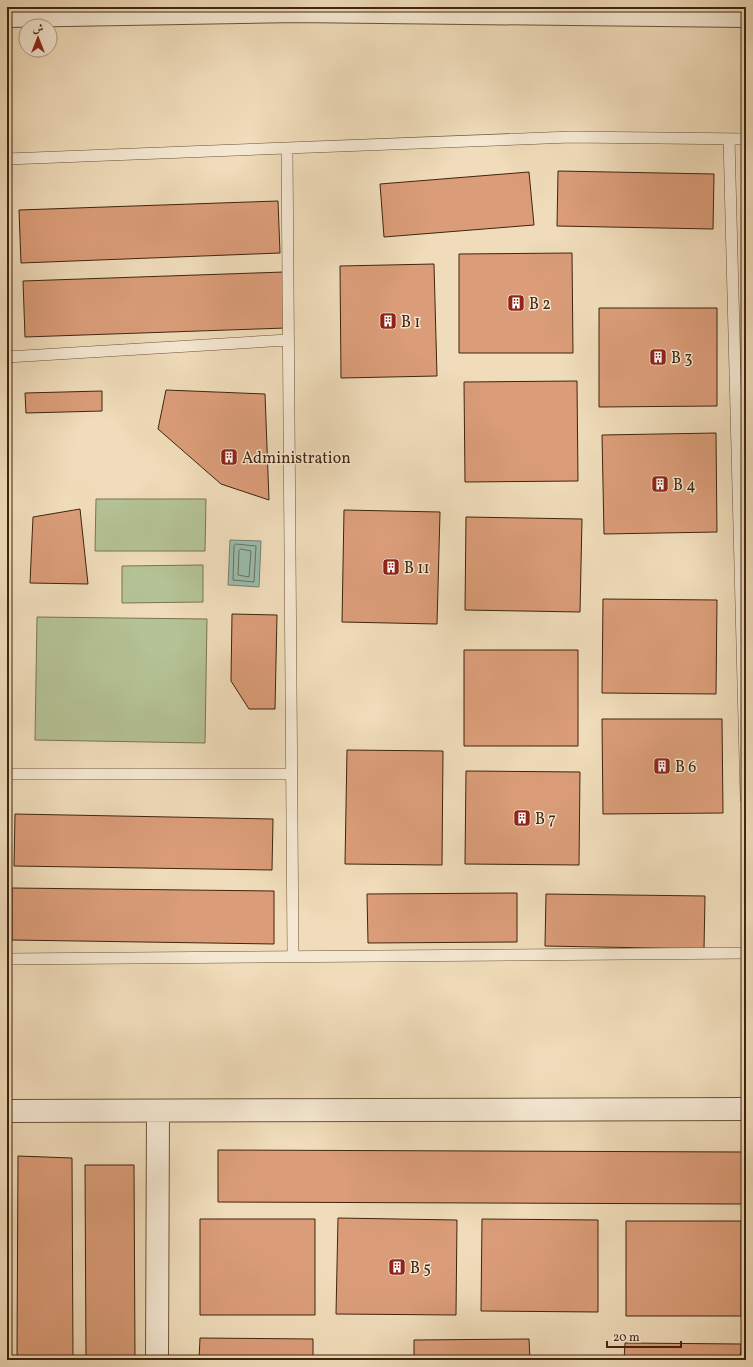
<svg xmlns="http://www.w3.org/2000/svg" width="753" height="1367" font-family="Vollkorn,Amiri,serif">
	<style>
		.green { fill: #b4c295; stroke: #7a7451 }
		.water { fill: #9abcad; stroke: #76806d }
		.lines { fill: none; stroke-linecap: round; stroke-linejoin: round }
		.shore { stroke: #6c705d; stroke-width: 1 }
		.building { fill: #db9d79; stroke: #3f250d }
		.service-casing { stroke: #6b5338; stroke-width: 12 }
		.minor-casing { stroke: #6b5338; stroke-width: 24 }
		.service { stroke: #f5e8d2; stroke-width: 11 }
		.minor { stroke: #f5e8d2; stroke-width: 22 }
		.labels { text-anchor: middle; stroke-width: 3; stroke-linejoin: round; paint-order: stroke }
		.poi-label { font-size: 16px; fill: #3f250d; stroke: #f5e8d2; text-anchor: start }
	</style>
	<rect width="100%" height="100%" fill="#f0dcba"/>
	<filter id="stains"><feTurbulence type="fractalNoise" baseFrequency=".005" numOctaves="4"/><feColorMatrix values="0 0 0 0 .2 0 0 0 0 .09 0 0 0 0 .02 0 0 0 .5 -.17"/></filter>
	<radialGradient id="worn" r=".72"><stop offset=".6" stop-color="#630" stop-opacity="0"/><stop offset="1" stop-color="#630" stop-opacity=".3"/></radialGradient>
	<path class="green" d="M 96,499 L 206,499 L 205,551 L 95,551 Z
		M 203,565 L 203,602 L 122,603 L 122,566 Z
		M 37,617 L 207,619 L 205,743 L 35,740 Z"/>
	<path class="water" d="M 230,540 L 261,541 L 259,587 L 228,585 Z"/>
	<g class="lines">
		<path class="shore" d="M 236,544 L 256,546 L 254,582 L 233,580 L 234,546 Z
			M 241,549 L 251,551 L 249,577 L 238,575 L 239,551 Z"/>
	</g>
	<path class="building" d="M 558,171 L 714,174 L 713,229 L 557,226 Z
		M 529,172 L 534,225 L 384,237 L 380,184 Z
		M 278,201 L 280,253 L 21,263 L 19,210 Z
		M 572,253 L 573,353 L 459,353 L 459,254 Z
		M 434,264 L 437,376 L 341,378 L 340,266 Z
		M 284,272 L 286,328 L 25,337 L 23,281 Z
		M 599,308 L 717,308 L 717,406 L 599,407 Z
		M 577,381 L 578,481 L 465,482 L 464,382 Z
		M 166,390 L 265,394 L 269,500 L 221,484 L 158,429 Z
		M 102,391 L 102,411 L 26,413 L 25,393 Z
		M 716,433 L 717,532 L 604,534 L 602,435 Z
		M 80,509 L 88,584 L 30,583 L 33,517 Z
		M 344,510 L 440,512 L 437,624 L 342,622 Z
		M 466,517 L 582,519 L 580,612 L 465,610 Z
		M 603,599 L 717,600 L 716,694 L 602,693 Z
		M 232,614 L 277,615 L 275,709 L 249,709 L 231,681 Z
		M 464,650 L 578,650 L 578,746 L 464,746 Z
		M 602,719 L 722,719 L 723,813 L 603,814 Z
		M 347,750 L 443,751 L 442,865 L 345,864 Z
		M 466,771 L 580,772 L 579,865 L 465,864 Z
		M 15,814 L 273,819 L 272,870 L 14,866 Z
		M 12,888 L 274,891 L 274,944 L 12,940 Z
		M 517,893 L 517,942 L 368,943 L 367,894 Z
		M 546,894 L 705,896 L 704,949 L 545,946 Z
		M 218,1150 L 742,1152 L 742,1204 L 218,1202 Z
		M 18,1156 L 72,1158 L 73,1360 L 17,1360 Z
		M 85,1165 L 134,1165 L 135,1360 L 86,1360 Z
		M 338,1218 L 457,1220 L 456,1315 L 336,1314 Z
		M 200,1219 L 315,1219 L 315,1315 L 200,1315 Z
		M 482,1219 L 598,1220 L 598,1312 L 481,1311 Z
		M 626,1221 L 741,1221 L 741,1316 L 626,1316 Z
		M 200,1338 L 313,1339 L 313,1360 L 199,1360 Z
		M 529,1339 L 530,1360 L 414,1360 L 414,1340 Z
		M 625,1343 L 741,1344 L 740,1360 L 624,1360 Z"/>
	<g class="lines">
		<defs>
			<path id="service" d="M 729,139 L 746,798
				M 287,149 L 293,955
				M 7,159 L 571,137 L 746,139
				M 7,357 L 288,340
				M 7,774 L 291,774
				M 7,959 L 746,953"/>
			<path id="minor" d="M 7,16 L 295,11 L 746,16
				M 7,1111 L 746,1109
				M 157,1360 L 158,1111"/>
		</defs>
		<use href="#service" class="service-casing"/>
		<use href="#minor" class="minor-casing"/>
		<use href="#service" class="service"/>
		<use href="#minor" class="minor"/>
	</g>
	<defs>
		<symbol id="building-square" viewBox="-11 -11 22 22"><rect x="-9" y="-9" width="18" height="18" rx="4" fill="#8f2418" stroke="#f5e8d2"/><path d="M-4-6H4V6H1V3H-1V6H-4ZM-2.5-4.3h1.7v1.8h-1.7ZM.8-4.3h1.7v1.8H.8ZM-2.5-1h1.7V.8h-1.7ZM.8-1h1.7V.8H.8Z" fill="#fff"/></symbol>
	</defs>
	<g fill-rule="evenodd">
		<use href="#building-square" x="506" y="293" width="20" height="20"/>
		<use href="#building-square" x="378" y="311" width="20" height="20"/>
		<use href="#building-square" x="648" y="347" width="20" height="20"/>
		<use href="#building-square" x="219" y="447" width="20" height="20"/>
		<use href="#building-square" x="650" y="474" width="20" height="20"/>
		<use href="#building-square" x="381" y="557" width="20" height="20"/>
		<use href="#building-square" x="652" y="756" width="20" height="20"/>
		<use href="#building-square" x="512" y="808" width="20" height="20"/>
		<use href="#building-square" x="387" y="1257" width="20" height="20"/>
	</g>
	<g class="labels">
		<g class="poi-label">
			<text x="529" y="309">B 2</text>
			<text x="401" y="327">B 1</text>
			<text x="671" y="363">B 3</text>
			<text x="242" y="463">Administration</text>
			<text x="673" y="490">B 4</text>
			<text x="404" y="573">B 11</text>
			<text x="675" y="772">B 6</text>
			<text x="535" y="824">B 7</text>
			<text x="410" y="1273">B 5</text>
		</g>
	</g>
	<rect width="753" height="1367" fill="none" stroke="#f0dcba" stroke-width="24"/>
	<rect x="8" y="8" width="737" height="1351" fill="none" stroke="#3f250d" stroke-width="2"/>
	<rect x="12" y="12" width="729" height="1343" fill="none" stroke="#3f250d"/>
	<g transform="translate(38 38)"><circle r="19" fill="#f5e8d2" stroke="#ac9a83"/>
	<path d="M0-3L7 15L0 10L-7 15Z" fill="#8f2418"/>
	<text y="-6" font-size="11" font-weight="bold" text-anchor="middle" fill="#3f250d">ش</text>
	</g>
	<path d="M607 1341v6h74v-6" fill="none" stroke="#3f250d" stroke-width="2"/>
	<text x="613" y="1341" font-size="12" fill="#3f250d" stroke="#f5e8d2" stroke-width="3" paint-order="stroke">20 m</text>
	<rect width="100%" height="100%" filter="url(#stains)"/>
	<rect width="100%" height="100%" fill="url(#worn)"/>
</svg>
